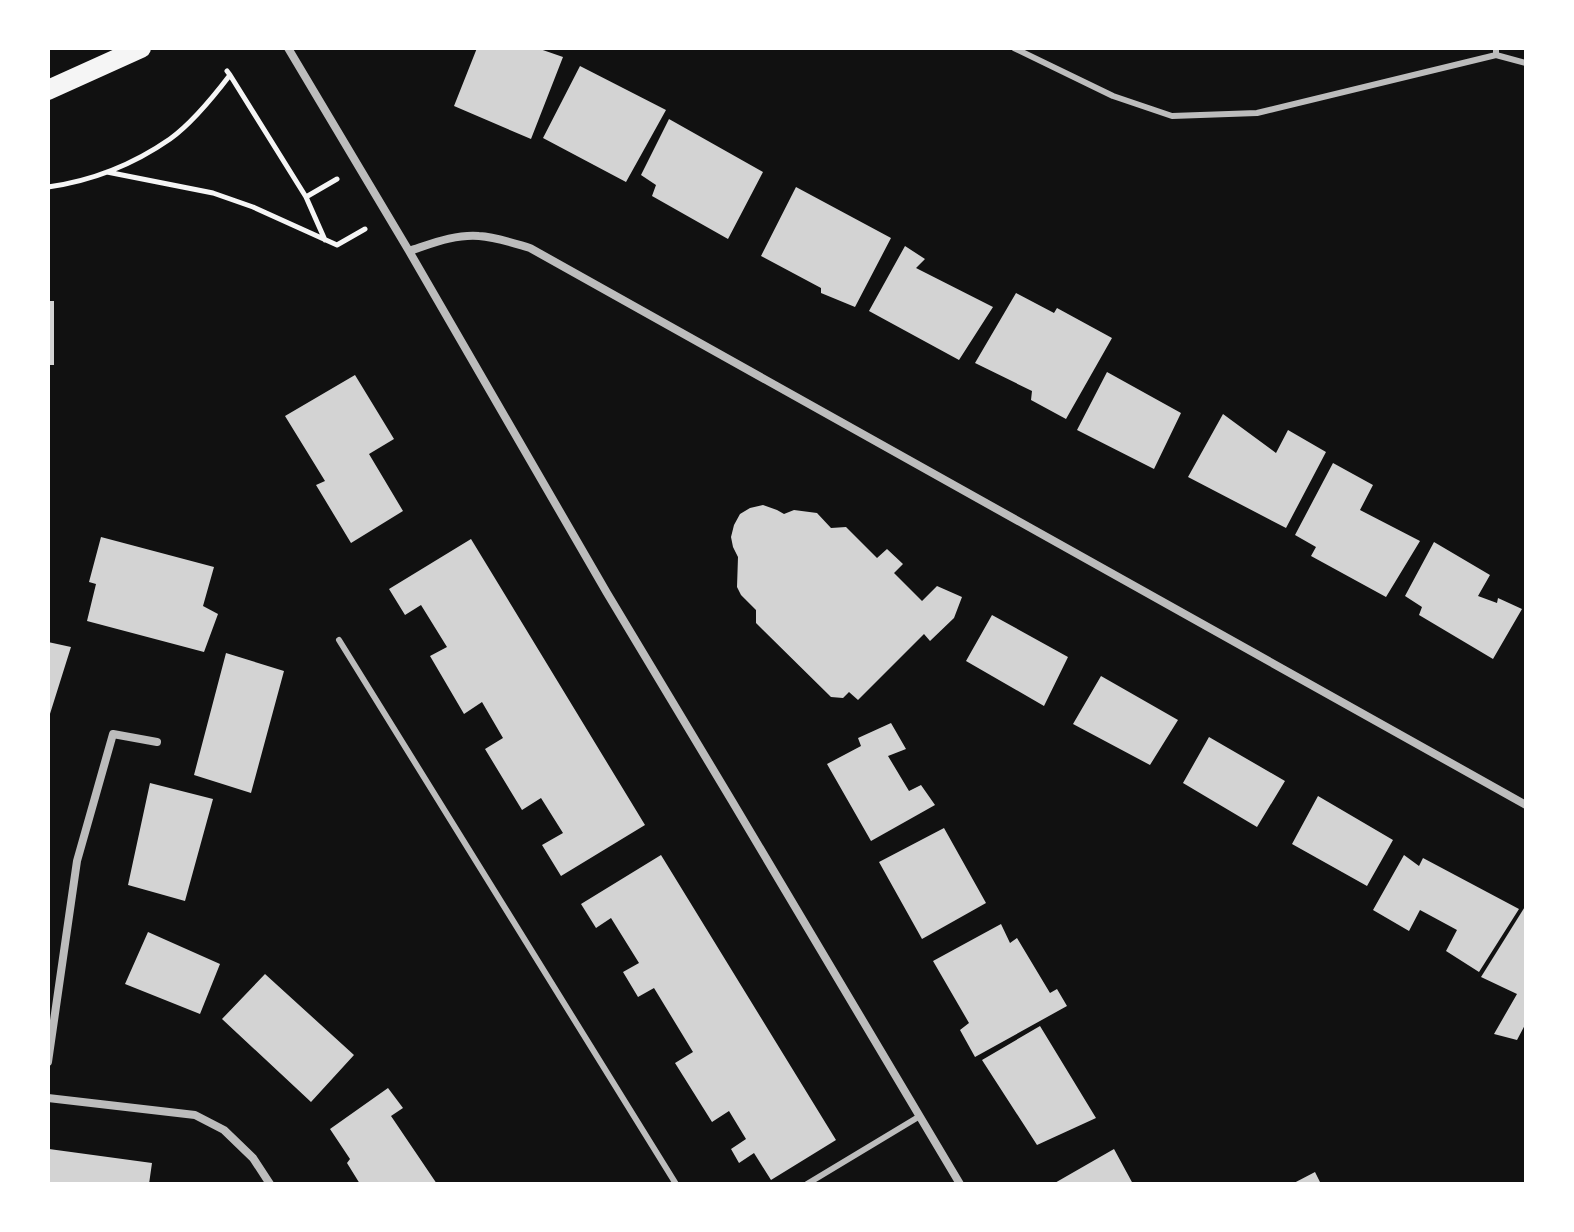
<svg xmlns="http://www.w3.org/2000/svg" width="1574" height="1232" font-family="Literata,serif">
	<style>
		.building { fill: #d3d3d3 }
		.lines { fill: none; stroke-linecap: round; stroke-linejoin: round }
		.path { stroke: #f5f5f5; stroke-width: 5 }
		.service { stroke: #bcbcbc; stroke-width: 6 }
		.minor { stroke: #bcbcbc; stroke-width: 8 }
		.primary { stroke: #f5f5f5; stroke-width: 20 }
	</style>
	<rect width="100%" height="100%" fill="#111"/>
	<path class="building" d="M 477,48 L 537,48 L 563,57 L 531,139 L 454,106 Z
		M 580,66 L 666,110 L 626,182 L 543,138 Z
		M 669,119 L 763,172 L 728,239 L 652,196 L 656,185 L 641,175 Z
		M 796,187 L 891,238 L 855,307 L 821,293 L 821,288 L 761,256 Z
		M 905,246 L 925,259 L 916,268 L 993,307 L 959,360 L 869,311 Z
		M 1016,293 L 1054,313 L 1057,308 L 1112,338 L 1066,419 L 1031,400 L 1032,391 L 975,363 Z
		M 48,301 L 54,301 L 54,365 L 48,365 Z
		M 1107,372 L 1181,413 L 1154,469 L 1077,430 Z
		M 355,375 L 394,439 L 369,454 L 403,511 L 351,543 L 316,485 L 325,481 L 285,416 Z
		M 1223,414 L 1276,453 L 1288,430 L 1326,452 L 1286,528 L 1188,477 Z
		M 1333,463 L 1373,485 L 1360,510 L 1420,541 L 1386,597 L 1311,556 L 1316,547 L 1295,535 Z
		M 763,505 L 777,510 L 784,514 L 794,510 L 817,513 L 831,528 L 846,527 L 877,558 L 887,549 L 903,564 L 894,573 L 922,601 L 937,586 L 962,597 L 954,618 L 930,641 L 924,634 L 858,700 L 849,692 L 843,698 L 831,697 L 756,623 L 756,610 L 741,595 L 737,587 L 738,557 L 733,547 L 731,537 L 734,525 L 740,514 L 750,508 Z
		M 101,537 L 214,567 L 203,606 L 218,614 L 204,652 L 87,621 L 96,584 L 89,582 Z
		M 471,539 L 645,825 L 561,876 L 542,845 L 563,833 L 541,798 L 522,810 L 485,749 L 503,738 L 482,702 L 464,714 L 430,656 L 447,647 L 421,605 L 405,615 L 389,589 Z
		M 1434,542 L 1490,575 L 1478,596 L 1497,603 L 1498,598 L 1522,609 L 1493,659 L 1419,615 L 1422,607 L 1405,596 Z
		M 992,615 L 1068,657 L 1044,706 L 966,661 Z
		M 48,642 L 71,647 L 49,717 L 48,717 Z
		M 226,653 L 284,671 L 251,793 L 194,775 Z
		M 1101,676 L 1178,720 L 1150,765 L 1073,724 Z
		M 891,723 L 906,749 L 888,756 L 909,791 L 921,785 L 935,805 L 871,841 L 827,764 L 861,746 L 858,738 Z
		M 1209,737 L 1285,781 L 1257,827 L 1183,783 Z
		M 150,783 L 213,799 L 185,901 L 128,885 Z
		M 1318,796 L 1393,840 L 1367,886 L 1292,844 Z
		M 944,828 L 986,903 L 922,939 L 879,862 Z
		M 661,855 L 836,1140 L 771,1180 L 754,1153 L 739,1163 L 731,1149 L 746,1139 L 729,1111 L 712,1122 L 675,1063 L 693,1052 L 654,988 L 638,997 L 623,972 L 639,963 L 611,918 L 596,928 L 581,904 Z
		M 1404,855 L 1419,866 L 1423,858 L 1519,909 L 1479,972 L 1446,951 L 1457,930 L 1420,910 L 1409,931 L 1373,910 Z
		M 1526,905 L 1526,1023 L 1517,1040 L 1494,1034 L 1517,994 L 1481,977 Z
		M 1001,924 L 1010,943 L 1017,938 L 1050,993 L 1057,989 L 1067,1006 L 975,1057 L 960,1030 L 969,1023 L 933,961 Z
		M 148,932 L 220,964 L 200,1014 L 125,984 Z
		M 265,974 L 354,1055 L 311,1102 L 222,1019 Z
		M 1040,1026 L 1096,1118 L 1037,1145 L 982,1060 Z
		M 388,1088 L 403,1108 L 391,1116 L 437,1184 L 360,1184 L 347,1163 L 350,1159 L 330,1129 Z
		M 49,1149 L 152,1163 L 149,1184 L 48,1184 Z
		M 1114,1149 L 1133,1184 L 1053,1184 Z
		M 1315,1172 L 1321,1184 L 1292,1184 Z"/>
	<g class="lines">
		<path class="path" d="M 230,75 L 306,197 L 337,179
			M 107,172 L 213,193 L 253,207 L 337,245 L 365,229
			M 48,187 C 91,181 134,164 170,139 C 191,124 214,96 230,75 L 227,71
			M 306,197 L 325,240"/>
		<path class="service" d="M 1014,48 L 1113,96 L 1172,116 L 1257,113 L 1496,55
			M 1496,48 L 1496,55 L 1526,63
			M 339,640 L 676,1184
			M 807,1184 L 920,1116"/>
		<path class="minor" d="M 288,48 L 409,251 L 607,593 L 732,801 L 960,1184
			M 409,251 C 431,244 455,234 479,236 C 496,237 513,243 530,248 L 1526,805
			M 48,1062 L 77,861 L 113,734 L 157,742
			M 48,1098 L 195,1115 L 224,1130 L 253,1158 L 270,1184"/>
		<path class="primary" d="M 48,90 L 141,48"/>
	</g>
	<rect width="1574" height="1232" fill="none" stroke="#ffffff" stroke-width="100"/>
</svg>
